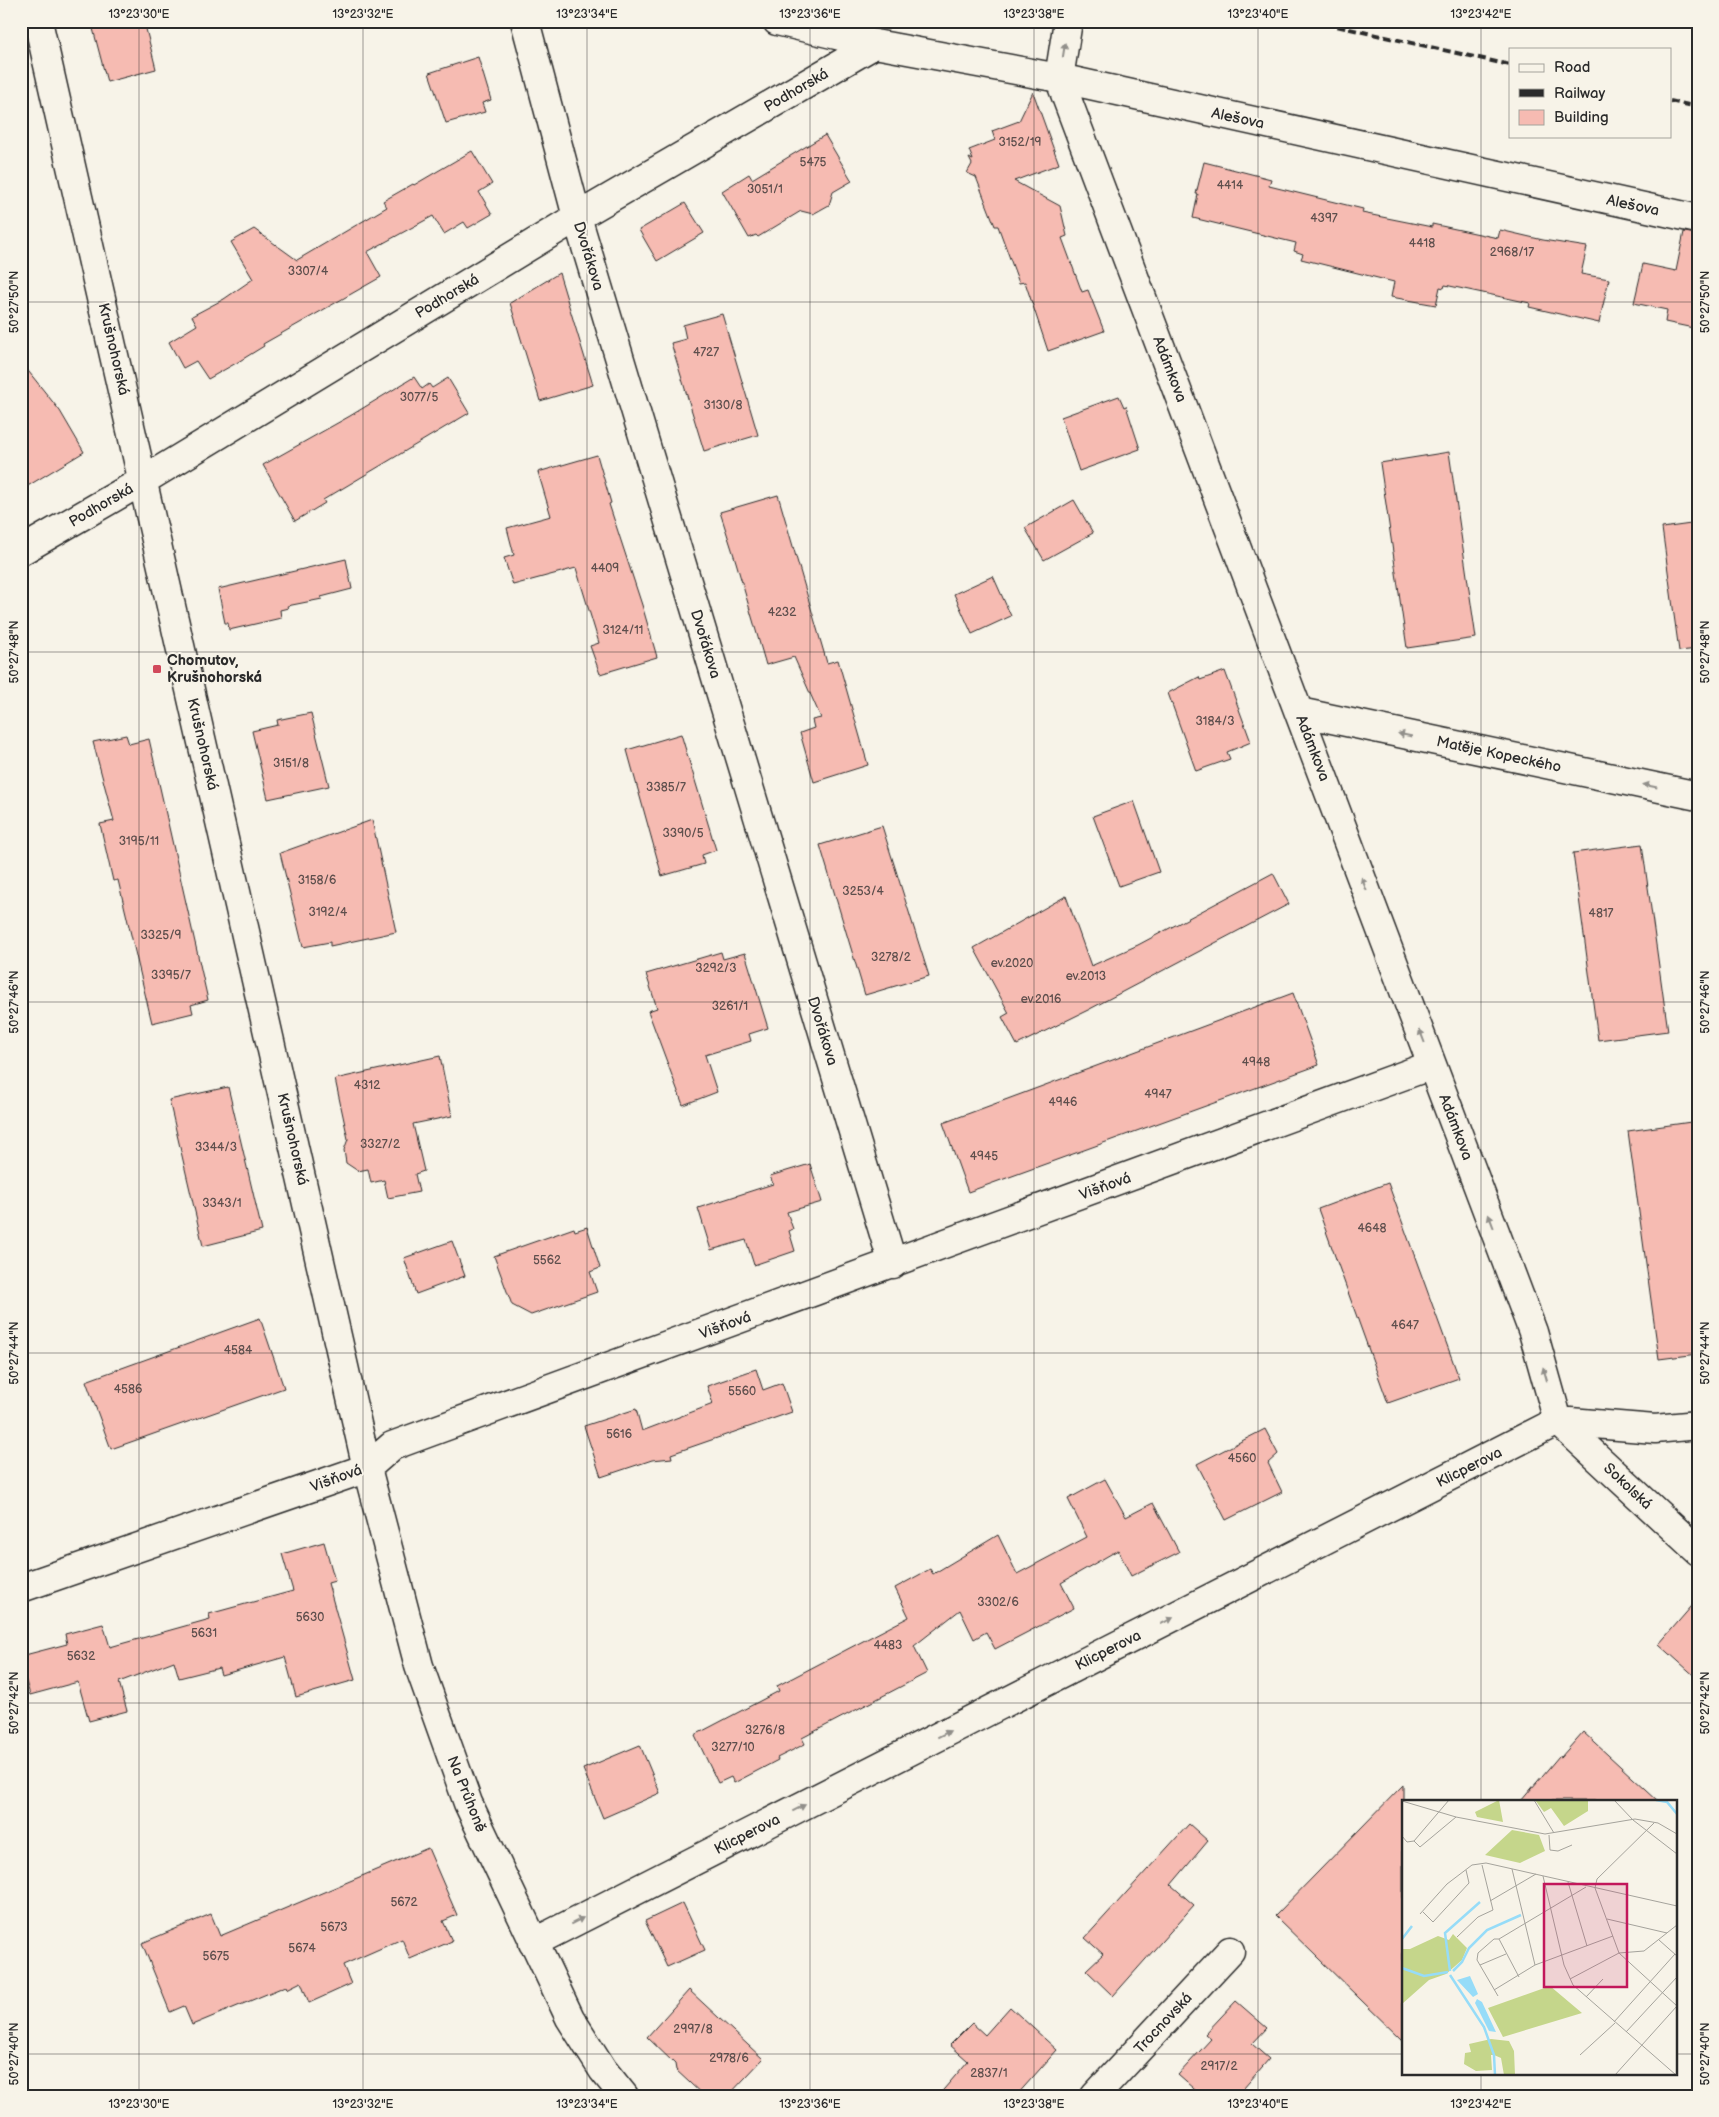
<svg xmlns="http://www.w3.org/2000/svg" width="1719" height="2117" font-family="'Balsamiq Sans',sans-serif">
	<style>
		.building { fill: #f6bbb2; stroke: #2b2b2b }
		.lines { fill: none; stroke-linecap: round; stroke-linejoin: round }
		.street-casing { stroke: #2b2b2b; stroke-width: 31 }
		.street { stroke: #f7f3e8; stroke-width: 28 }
		.rail { stroke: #2b2b2b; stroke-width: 4; stroke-dasharray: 8 4; stroke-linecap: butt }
		.oneway { fill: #918f8a }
		.ticks { fill: none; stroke: #2b2b2b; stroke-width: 1; stroke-opacity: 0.45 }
		.poi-dot { fill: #d1495b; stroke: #f7f3e8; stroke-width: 2 }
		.labels { text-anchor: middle; stroke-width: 4; stroke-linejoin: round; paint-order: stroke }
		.number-label { font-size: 12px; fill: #5e4f4d }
		.street-label { font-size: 15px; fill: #2b2b2b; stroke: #f7f3e8 }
		.poi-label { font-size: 15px; font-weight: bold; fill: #2b2b2b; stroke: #f7f3e8; text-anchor: start }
		.inset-river { fill: none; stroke: #96dcf8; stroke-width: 2.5 }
		.inset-road { fill: none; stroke: #a5a39c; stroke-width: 1 }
		.view { fill: #c2185b; fill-opacity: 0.15; stroke: #c2185b; stroke-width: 2.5 }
		.inset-edge { fill: none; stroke: #2b2b2b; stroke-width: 2.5 }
		.neatline { fill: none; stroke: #2b2b2b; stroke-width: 2 }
		.ticks-label { font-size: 12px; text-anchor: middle; fill: #2b2b2b }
	</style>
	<rect width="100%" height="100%" fill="#f7f3e8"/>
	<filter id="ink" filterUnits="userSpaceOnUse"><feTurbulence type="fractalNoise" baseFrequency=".02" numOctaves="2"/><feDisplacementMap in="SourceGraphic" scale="10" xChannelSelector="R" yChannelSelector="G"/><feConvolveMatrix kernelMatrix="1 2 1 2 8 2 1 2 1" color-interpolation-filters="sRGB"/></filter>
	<g filter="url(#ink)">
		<path class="building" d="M 91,21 L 144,21 L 156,69 L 107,82 Z
			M 478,57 L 491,100 L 482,103 L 485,112 L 446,123 L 429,73 Z
			M 1033,92 L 1059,164 L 1014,181 L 1060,206 L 1067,236 L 1062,238 L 1082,292 L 1088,290 L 1104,331 L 1048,351 L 1025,282 L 1019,283 L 998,226 L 995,226 L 976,177 L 967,173 L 972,164 L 969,158 L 973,160 L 969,150 L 995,140 L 992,131 L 1019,121 Z
			M 825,135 L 852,181 L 833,192 L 829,205 L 813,214 L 801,211 L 758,237 L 756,235 L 749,238 L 722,191 L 749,174 L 752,179 Z
			M 472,151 L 492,184 L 479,192 L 492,214 L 468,228 L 464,222 L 444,234 L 433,216 L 367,252 L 381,277 L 263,344 L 264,346 L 238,362 L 208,379 L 196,361 L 183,368 L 169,342 L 197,325 L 192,316 L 224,299 L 253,279 L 231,242 L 254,229 L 297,260 L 387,207 L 383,201 L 413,184 L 414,185 Z
			M 1204,162 L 1271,179 L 1269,186 L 1363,209 L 1362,213 L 1432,227 L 1432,224 L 1498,238 L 1500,230 L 1543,240 L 1587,247 L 1581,274 L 1609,279 L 1599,323 L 1529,307 L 1530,303 L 1445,285 L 1444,288 L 1440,287 L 1436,305 L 1391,297 L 1394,282 L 1301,259 L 1303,254 L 1294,251 L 1296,243 L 1193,218 L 1198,194 L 1196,194 Z
			M 685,203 L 704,233 L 657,261 L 639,230 Z
			M 1684,232 L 1698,234 L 1698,329 L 1665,322 L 1667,310 L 1634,303 L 1643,264 L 1676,271 Z
			M 559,273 L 593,385 L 540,401 L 510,303 Z
			M 722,314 L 758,435 L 704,451 L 671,343 L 686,339 L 683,325 Z
			M 21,362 L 60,411 L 84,452 L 21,490 Z
			M 414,377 L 422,389 L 429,384 L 432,388 L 448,378 L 469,413 L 323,500 L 325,503 L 295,521 L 263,465 L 350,416 Z
			M 1119,396 L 1124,407 L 1126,406 L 1140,449 L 1079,471 L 1061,417 Z
			M 1449,452 L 1476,638 L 1407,648 L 1380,463 Z
			M 597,455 L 611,503 L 609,504 L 642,605 L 657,657 L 600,674 L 590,646 L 599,643 L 576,568 L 513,585 L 504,558 L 514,555 L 507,528 L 551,516 L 538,472 Z
			M 778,495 L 827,663 L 838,660 L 868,765 L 814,782 L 800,733 L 814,728 L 812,720 L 821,718 L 794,657 L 766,665 L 736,562 L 720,512 Z
			M 1074,500 L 1093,533 L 1044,560 L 1025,528 Z
			M 1698,523 L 1698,649 L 1679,651 L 1662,528 Z
			M 346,559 L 352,589 L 321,597 L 322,599 L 287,606 L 288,608 L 280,610 L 281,618 L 229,630 L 228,623 L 225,623 L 218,589 Z
			M 993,576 L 1011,616 L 972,634 L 954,594 Z
			M 1225,671 L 1251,742 L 1227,752 L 1230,759 L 1196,771 L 1168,693 L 1199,677 L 1200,680 Z
			M 311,713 L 329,786 L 268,799 L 252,731 L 278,725 L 277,720 Z
			M 681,734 L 716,850 L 702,855 L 704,864 L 662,876 L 627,750 Z
			M 126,735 L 129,744 L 149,739 L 208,1000 L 191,1005 L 193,1013 L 152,1023 L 118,880 L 113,881 L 100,824 L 114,821 L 93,742 Z
			M 1134,801 L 1159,872 L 1119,886 L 1093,816 Z
			M 372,820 L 396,932 L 330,946 L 330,942 L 303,947 L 280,853 Z
			M 882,826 L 929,976 L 865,995 L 820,845 Z
			M 1642,844 L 1668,1031 L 1598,1040 L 1573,853 Z
			M 1273,873 L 1289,904 L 1088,1010 L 1017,1045 L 1002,1017 L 1009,1013 L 974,948 L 1066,896 L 1091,966 L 1138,945 Z
			M 721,952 L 723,959 L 745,953 L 768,1028 L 749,1034 L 751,1041 L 705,1055 L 717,1092 L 683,1105 L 648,1011 L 657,1008 L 646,974 Z
			M 1293,993 L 1319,1065 L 968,1192 L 943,1123 Z
			M 440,1056 L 452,1116 L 413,1124 L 424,1171 L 415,1174 L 419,1192 L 388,1198 L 384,1180 L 371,1183 L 368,1169 L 358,1171 L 346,1163 L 344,1150 L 348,1139 L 335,1079 Z
			M 228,1087 L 262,1231 L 203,1246 L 169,1100 Z
			M 1698,1121 L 1698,1354 L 1659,1359 L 1628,1131 Z
			M 810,1164 L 822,1202 L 787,1212 L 793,1229 L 789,1231 L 795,1251 L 754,1265 L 746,1240 L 711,1250 L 698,1208 L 773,1184 L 770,1176 Z
			M 1388,1183 L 1459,1378 L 1388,1403 L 1318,1209 Z
			M 587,1227 L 600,1268 L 590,1272 L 597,1292 L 531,1315 L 512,1305 L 494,1256 L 574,1228 L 575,1231 Z
			M 452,1241 L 465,1276 L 416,1294 L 404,1258 Z
			M 260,1318 L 284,1388 L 111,1449 L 86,1381 Z
			M 756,1369 L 763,1390 L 782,1383 L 792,1412 L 671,1454 L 672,1458 L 652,1460 L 601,1477 L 584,1426 L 636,1409 L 642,1431 L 713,1404 L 707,1386 Z
			M 1265,1429 L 1278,1454 L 1268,1463 L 1282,1492 L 1226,1520 L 1197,1464 Z
			M 1105,1479 L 1126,1517 L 1153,1503 L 1179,1552 L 1131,1576 L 1118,1550 L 1061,1583 L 1074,1608 L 995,1649 L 986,1632 L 974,1639 L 960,1610 L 914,1646 L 927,1673 L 802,1738 L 805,1744 L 777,1758 L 778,1760 L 734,1783 L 731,1777 L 718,1783 L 695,1735 L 779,1691 L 777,1686 L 909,1617 L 895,1588 L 930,1569 L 933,1574 L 998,1535 L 1017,1574 L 1087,1537 L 1068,1499 Z
			M 324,1542 L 335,1581 L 328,1583 L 355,1680 L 296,1697 L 285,1657 L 221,1675 L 219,1668 L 179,1678 L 174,1661 L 119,1682 L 127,1711 L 89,1721 L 78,1682 L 30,1695 L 21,1664 L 21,1656 L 67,1644 L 65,1634 L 103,1624 L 110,1647 L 210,1619 L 209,1614 L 293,1591 L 282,1554 Z
			M 1698,1599 L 1698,1679 L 1659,1644 Z
			M 1583,1732 L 1658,1801 L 1521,1801 L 1559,1756 L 1561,1757 Z
			M 640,1745 L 660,1793 L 603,1818 L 583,1769 Z
			M 1403,1785 L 1403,2041 L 1275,1916 Z
			M 1189,1824 L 1208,1841 L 1171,1885 L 1194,1905 L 1113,1996 L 1086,1970 L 1103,1954 L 1085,1938 Z
			M 428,1848 L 457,1915 L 443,1921 L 452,1941 L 410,1959 L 402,1939 L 343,1965 L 351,1984 L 309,2003 L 301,1982 L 287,1989 L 286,1986 L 192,2025 L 184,2006 L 170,2012 L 142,1943 L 211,1914 L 220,1936 Z
			M 683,1903 L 705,1950 L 667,1967 L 645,1921 Z
			M 689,1990 L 763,2059 L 728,2096 L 704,2096 L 676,2070 L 675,2064 L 647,2037 Z
			M 1236,2001 L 1267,2028 L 1252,2044 L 1269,2059 L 1237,2096 L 1202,2096 L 1178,2075 L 1211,2039 L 1205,2034 Z
			M 1010,2007 L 1057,2050 L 1016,2096 L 938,2096 L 968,2061 L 950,2045 L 972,2023 L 985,2035 Z"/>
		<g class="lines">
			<defs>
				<path id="street" d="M 38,21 L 367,1468 L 419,1666 L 468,1803 L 570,2018 L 603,2070 L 624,2096
					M 525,21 L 577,217 L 893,1264
					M 777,21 L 875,44 L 1059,78 L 1698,219
					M 1068,21 L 1059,78 L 1533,1332 L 1558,1421
					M 21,551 L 144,480 L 577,217 L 875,44
					M 1299,712 L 1698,796
					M 1558,1421 L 1698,1551
					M 21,1588 L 367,1468 L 392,1446 L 1432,1065
					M 533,1943 L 1558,1421 L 1655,1429 L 1698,1425
					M 1095,2096 L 1230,1951"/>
			</defs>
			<use href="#street" class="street-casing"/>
			<use href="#street" class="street"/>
			<path class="rail" d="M 1314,21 L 1510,65
				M 1670,101 L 1698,107"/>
		</g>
		<defs><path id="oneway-solid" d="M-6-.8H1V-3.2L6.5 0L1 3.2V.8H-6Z" transform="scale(1.25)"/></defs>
		<g class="oneway">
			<use href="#oneway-solid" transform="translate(1064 50) rotate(-81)"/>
			<use href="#oneway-solid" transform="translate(1405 735) rotate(-168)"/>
			<use href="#oneway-solid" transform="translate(1650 786) rotate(-168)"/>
			<use href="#oneway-solid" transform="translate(1364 884) rotate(-111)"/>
			<use href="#oneway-solid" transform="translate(1422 1036) rotate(-111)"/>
			<use href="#oneway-solid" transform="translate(1491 1221) rotate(-111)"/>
			<use href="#oneway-solid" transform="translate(1545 1374) rotate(-106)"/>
			<use href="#oneway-solid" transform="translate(1167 1621) rotate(-27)"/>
			<use href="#oneway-solid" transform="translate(944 1734) rotate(-27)"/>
			<use href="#oneway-solid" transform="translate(799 1808) rotate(-27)"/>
			<use href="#oneway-solid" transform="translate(577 1921) rotate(-27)"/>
		</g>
	</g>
	<path class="ticks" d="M 139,21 L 139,2096M 363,21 L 363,2096M 587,21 L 587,2096M 810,21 L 810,2096M 1034,21 L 1034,2096M 1258,21 L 1258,2096M 1481,21 L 1481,1801M 21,302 L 1698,302M 21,652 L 1698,652M 21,1002 L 1698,1002M 21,1353 L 1698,1353M 21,1703 L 1698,1703M 21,2054 L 1403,2054M 1675,2054 L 1698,2054M 1481,2073 L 1481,2096"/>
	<rect class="poi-dot" x="152" y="664" width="10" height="10" rx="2.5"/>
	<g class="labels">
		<g class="number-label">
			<text x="1020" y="146">3152/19</text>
			<text x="813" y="166">5475</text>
			<text x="1230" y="189">4414</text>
			<text x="765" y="193">3051/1</text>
			<text x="1324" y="222">4397</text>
			<text x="1422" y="247">4418</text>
			<text x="1512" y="256">2968/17</text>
			<text x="308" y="275">3307/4</text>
			<text x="706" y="356">4727</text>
			<text x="419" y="401">3077/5</text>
			<text x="723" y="409">3130/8</text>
			<text x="605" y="572">4409</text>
			<text x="782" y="616">4232</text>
			<text x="623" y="634">3124/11</text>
			<text x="1215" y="725">3184/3</text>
			<text x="291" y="767">3151/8</text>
			<text x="666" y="791">3385/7</text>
			<text x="683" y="837">3390/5</text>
			<text x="139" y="845">3195/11</text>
			<text x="317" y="884">3158/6</text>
			<text x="863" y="895">3253/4</text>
			<text x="328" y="916">3192/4</text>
			<text x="1601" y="917">4817</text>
			<text x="161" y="939">3325/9</text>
			<text x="891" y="961">3278/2</text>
			<text x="1012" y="967">ev.2020</text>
			<text x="716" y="972">3292/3</text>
			<text x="171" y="979">3395/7</text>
			<text x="1086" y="980">ev.2013</text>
			<text x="1041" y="1003">ev.2016</text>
			<text x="730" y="1010">3261/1</text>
			<text x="1256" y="1066">4948</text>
			<text x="367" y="1089">4312</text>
			<text x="1158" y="1098">4947</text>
			<text x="1063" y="1106">4946</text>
			<text x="380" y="1148">3327/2</text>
			<text x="216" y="1151">3344/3</text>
			<text x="984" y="1160">4945</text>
			<text x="222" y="1207">3343/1</text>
			<text x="1372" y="1232">4648</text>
			<text x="547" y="1264">5562</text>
			<text x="1405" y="1329">4647</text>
			<text x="238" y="1354">4584</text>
			<text x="128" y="1393">4586</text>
			<text x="742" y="1395">5560</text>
			<text x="619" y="1438">5616</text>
			<text x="1242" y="1462">4560</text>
			<text x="998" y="1606">3302/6</text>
			<text x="310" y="1621">5630</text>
			<text x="204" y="1637">5631</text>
			<text x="888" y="1649">4483</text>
			<text x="81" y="1660">5632</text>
			<text x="765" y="1734">3276/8</text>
			<text x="733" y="1751">3277/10</text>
			<text x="404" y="1906">5672</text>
			<text x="334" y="1931">5673</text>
			<text x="302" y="1952">5674</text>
			<text x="216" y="1960">5675</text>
			<text x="693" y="2033">2997/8</text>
			<text x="729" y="2062">2978/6</text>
			<text x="1219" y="2070">2917/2</text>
			<text x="989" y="2077">2837/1</text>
		</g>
		<g class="street-label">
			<text transform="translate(796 90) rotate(-30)" y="5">Podhorská</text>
			<text transform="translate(1238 118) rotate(12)" y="5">Alešova</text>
			<text transform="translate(1633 205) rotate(12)" y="5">Alešova</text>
			<text transform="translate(589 256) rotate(73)" y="5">Dvořákova</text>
			<text transform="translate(447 296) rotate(-31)" y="5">Podhorská</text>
			<text transform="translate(114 349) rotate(77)" y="5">Krušnohorská</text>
			<text transform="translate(1170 369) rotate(69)" y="5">Adámkova</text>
			<text transform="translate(101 505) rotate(-30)" y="5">Podhorská</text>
			<text transform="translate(706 644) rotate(73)" y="5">Dvořákova</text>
			<text transform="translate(203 744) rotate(77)" y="5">Krušnohorská</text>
			<text transform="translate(1313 748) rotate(69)" y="5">Adámkova</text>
			<text transform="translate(1499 754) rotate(12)" y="5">Matěje Kopeckého</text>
			<text transform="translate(823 1031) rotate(73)" y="5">Dvořákova</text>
			<text transform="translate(1456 1127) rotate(69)" y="5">Adámkova</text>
			<text transform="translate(293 1139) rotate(77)" y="5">Krušnohorská</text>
			<text transform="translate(1105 1186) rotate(-20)" y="5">Višňová</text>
			<text transform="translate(725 1325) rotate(-20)" y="5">Višňová</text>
			<text transform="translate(1469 1467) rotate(-27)" y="5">Klicperova</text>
			<text transform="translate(336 1478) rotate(-20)" y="5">Višňová</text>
			<text transform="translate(1628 1486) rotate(43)" y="5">Sokolská</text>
			<text transform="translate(1108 1650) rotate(-27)" y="5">Klicperova</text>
			<text transform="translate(467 1794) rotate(68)" y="5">Na Průhoně</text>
			<text transform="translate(747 1834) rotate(-27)" y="5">Klicperova</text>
			<text transform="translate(1163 2023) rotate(-47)" y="5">Trocnovská</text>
		</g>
		<g class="poi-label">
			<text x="167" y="665">Chomutov,<tspan x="167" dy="17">Krušnohorská</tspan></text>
		</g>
	</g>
	<g transform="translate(1402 1800)">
		<rect width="275" height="275" fill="#f7f3e8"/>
		<path d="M 97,0 L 101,22 L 75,17 L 73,12 ZM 133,0 L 186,0 L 186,11 L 162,26 L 149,8 L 142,12 ZM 110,30 L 137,35 L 143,51 L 118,63 L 83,55 ZM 51,134 L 65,148 L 60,160 L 44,174 L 27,180 L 0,204 L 1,149 L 8,149 L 36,136 L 47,140 ZM 148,186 L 180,213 L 101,237 L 86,208 ZM 89,239 L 107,241 L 112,251 L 113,275 L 102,275 L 99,258 L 92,255 L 89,255 L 90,270 L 74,271 L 62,264 L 63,253 L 69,252 L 67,244 Z" fill="#c5d68b"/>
		<path d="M 68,176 L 76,194 L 71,197 L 55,180 ZM 75,199 L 80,202 L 94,232 L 87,231 L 73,203 Z" fill="#96dcf8"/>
		<path class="inset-river" d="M 254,0 L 265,2 L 275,14M 0,139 L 10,126M 0,168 L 22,176 L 46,172M 48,171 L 43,133 L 78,102M 51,171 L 60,162 L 67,148 L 85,130 L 119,115M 48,175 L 82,227 L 92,255 L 93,275"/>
		<path class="inset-road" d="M 132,0 L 152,33M 212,0 L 231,20 L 275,54M 0,1 L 54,17 L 143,34 L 233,19 L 256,23 L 275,34M 252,23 L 195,79 L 193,88 L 217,153 L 275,206M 147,35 L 148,50 L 156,51 L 170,45M 0,36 L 5,42 L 12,41 L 47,0M 12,41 L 18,47 L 54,17M 110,69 L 133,165M 141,76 L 162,165 L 171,185 L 274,275M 166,82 L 185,146M 88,101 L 134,74M 21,112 L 31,122 L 67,83 L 64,70M 18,114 L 45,84 L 70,65 L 84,63 L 275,106M 205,119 L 265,133M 55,137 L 76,117 L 91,110 L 80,65M 97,139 L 184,87M 257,140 L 275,156M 78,165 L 104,154M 133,165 L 211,136M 168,179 L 217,153 L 242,151 L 275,125M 92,190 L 133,165M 96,196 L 75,160 L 76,153 L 92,139 L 97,139 L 117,177M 184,197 L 201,179M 212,222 L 273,154M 224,232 L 275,177M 178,255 L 213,223M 213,275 L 275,206"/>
		<path class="view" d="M 142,84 L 225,84 L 225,187 L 142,187 Z"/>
		<rect width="275" height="275" class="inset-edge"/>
	</g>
	<rect width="1719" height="2117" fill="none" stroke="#f7f3e8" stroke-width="55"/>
	<rect x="1509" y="48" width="162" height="90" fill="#f7f3e8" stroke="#a5a39c"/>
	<rect x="1519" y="64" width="25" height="8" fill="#f7f3e8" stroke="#a5a39c"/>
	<text x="1554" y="72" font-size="15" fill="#2b2b2b">Road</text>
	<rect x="1519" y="89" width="25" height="8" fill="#2b2b2b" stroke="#a5a39c"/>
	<text x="1554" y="98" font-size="15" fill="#2b2b2b">Railway</text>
	<rect x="1519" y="110" width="25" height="15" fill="#f6bbb2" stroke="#a5a39c"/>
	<text x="1554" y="122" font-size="15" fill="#2b2b2b">Building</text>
	<rect x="28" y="28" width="1664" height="2062" class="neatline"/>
	<g class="ticks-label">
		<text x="139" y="18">13°23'30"E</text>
		<text x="363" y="18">13°23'32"E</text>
		<text x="587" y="18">13°23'34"E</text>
		<text x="810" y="18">13°23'36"E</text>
		<text x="1034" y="18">13°23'38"E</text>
		<text x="1258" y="18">13°23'40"E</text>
		<text x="1481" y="18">13°23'42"E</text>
		<text transform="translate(14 302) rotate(-90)" y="4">50°27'50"N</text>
		<text transform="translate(1705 302) rotate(-90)" y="4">50°27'50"N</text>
		<text transform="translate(14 652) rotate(-90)" y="4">50°27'48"N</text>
		<text transform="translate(1705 652) rotate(-90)" y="4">50°27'48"N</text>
		<text transform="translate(14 1002) rotate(-90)" y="4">50°27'46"N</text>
		<text transform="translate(1705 1002) rotate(-90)" y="4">50°27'46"N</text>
		<text transform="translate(14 1353) rotate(-90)" y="4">50°27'44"N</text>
		<text transform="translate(1705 1353) rotate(-90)" y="4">50°27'44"N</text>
		<text transform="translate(14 1703) rotate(-90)" y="4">50°27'42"N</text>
		<text transform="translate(1705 1703) rotate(-90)" y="4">50°27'42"N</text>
		<text transform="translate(14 2054) rotate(-90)" y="4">50°27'40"N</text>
		<text transform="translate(1705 2054) rotate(-90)" y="4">50°27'40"N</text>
		<text x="139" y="2108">13°23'30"E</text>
		<text x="363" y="2108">13°23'32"E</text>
		<text x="587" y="2108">13°23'34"E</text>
		<text x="810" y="2108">13°23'36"E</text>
		<text x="1034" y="2108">13°23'38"E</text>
		<text x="1258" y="2108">13°23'40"E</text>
		<text x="1481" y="2108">13°23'42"E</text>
	</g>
</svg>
